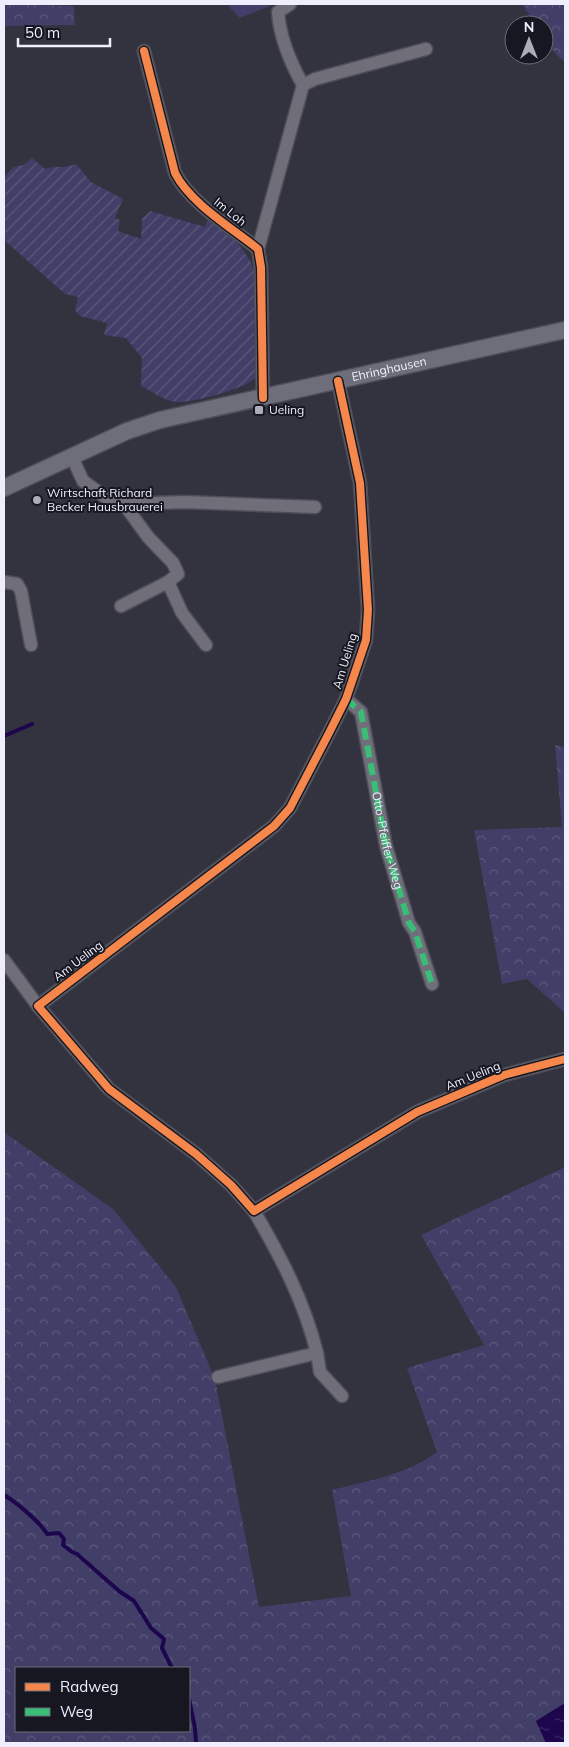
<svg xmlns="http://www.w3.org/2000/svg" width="569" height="1747" font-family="Mulish,sans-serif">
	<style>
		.grass { fill: #413e67 }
		.forest { fill: url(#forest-crowns); fill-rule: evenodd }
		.garden { fill: url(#garden-furrows) }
		.water { fill: url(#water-ripples) }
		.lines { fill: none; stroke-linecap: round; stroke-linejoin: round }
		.stream { stroke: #1d064e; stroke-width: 4 }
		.minor-casing { stroke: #4e4e59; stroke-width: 15 }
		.major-casing { stroke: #4e4e59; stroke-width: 19 }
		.minor { stroke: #6f6e79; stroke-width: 12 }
		.major { stroke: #6e6e7b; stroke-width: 16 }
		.quiet { stroke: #3abd76; stroke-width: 6; stroke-dasharray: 12 6; stroke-linecap: butt }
		.cycleway-casing { stroke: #171721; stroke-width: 11 }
		.cycleway { stroke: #f5874c; stroke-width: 8 }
		.poi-dot { fill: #adacba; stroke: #171721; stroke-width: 2 }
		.labels { text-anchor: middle; stroke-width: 4; stroke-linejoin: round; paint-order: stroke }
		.street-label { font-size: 12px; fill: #eeeefd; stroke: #171721 }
		.poi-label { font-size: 12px; fill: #eeeefd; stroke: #171721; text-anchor: start }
	</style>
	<defs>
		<pattern id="forest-crowns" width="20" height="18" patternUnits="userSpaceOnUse" patternTransform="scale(1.25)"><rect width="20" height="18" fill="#413e67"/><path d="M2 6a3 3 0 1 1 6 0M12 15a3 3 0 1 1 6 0" fill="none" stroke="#5d5a7e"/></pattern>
		<pattern id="garden-furrows" width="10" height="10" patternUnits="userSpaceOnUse" patternTransform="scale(1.25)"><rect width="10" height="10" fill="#413e67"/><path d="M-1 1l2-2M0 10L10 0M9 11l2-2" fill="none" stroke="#5d5a7e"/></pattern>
		<pattern id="water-ripples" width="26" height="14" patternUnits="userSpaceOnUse" patternTransform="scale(1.25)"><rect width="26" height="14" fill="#1d064e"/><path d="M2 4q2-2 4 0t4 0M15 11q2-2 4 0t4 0" fill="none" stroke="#3e2b68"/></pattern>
	</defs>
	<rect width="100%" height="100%" fill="#33323f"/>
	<path class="grass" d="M 226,4 L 274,4 L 240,18 Z"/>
	<path class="forest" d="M 4,4 L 74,6 L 75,25 L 4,26 Z
		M 522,4 L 565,4 L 565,62 C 553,53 544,41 544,25 L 536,25 Z
		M 555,745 L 565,747 L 565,1013 L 527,979 L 502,984 L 474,830 L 562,827 Z
		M 4,1132 L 113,1209 L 176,1287 L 215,1379 L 259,1607 L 351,1596 L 332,1490 C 368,1481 406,1475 437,1452 L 407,1368 L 484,1345 L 421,1235 L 565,1167 L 565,1703 L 536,1721 L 546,1743 L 4,1743 ZM 16,1668 L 189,1668 L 189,1731 L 16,1731 Z"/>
	<path class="garden" d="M 32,158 L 45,169 C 56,165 63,169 76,164 L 91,182 L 123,199 L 115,218 L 120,220 L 118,231 L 141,239 L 142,219 L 150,211 L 205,227 L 208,217 C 227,230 245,248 254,269 L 255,378 C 245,389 192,403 177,402 C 166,402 151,391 141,386 L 142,358 L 126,338 L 104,335 L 107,323 L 80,316 L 75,310 L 78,297 L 65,294 L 4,240 L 4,178 L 13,167 L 24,165 Z"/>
	<path class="water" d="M 565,1703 L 565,1743 L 546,1743 L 536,1721 Z"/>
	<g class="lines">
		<path class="stream" d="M 4,736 L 32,724
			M 4,1495 C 16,1502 40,1522 47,1534 L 59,1533 L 64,1539 L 63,1545 L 72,1552 L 77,1554 L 119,1591 L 134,1601 L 151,1628 L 164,1639 L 162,1648 L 172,1668
			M 189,1699 L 195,1728 L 196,1743"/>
		<defs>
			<g id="minor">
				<path d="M 290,4 L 278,12 C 280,39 290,62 303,85"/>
				<path d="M 144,51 L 175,173 C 190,203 232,228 258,249 L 261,267 L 263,398"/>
				<path d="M 258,249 L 303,85 L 315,79 L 426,49"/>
				<path d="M 338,381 L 360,483 L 368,610 L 366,640 L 346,699 L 329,733 L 290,808 L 274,826 L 38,1006 L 109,1089 L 196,1154 L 231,1185 L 254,1211 L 417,1112 L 504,1075 L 565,1059"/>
				<path d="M 72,457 L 83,481 L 111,501 L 124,504 L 184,502 L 315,507"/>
				<path d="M 124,504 L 148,537 L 173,563 L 178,574 L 168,582 L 182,613 L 206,645"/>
				<path d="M 4,582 L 17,584 L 21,591 L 31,645"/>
				<path d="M 121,606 L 168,582"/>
				<path id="s1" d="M 346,699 L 361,712 L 386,846 L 409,923 L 415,932 L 432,984"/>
				<path d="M 4,960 L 38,1006"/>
				<path d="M 317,1353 L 320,1372 L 342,1396"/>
				<path d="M 218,1377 L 317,1353 C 304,1301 281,1257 254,1211"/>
			</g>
			<g id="major">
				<path id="s2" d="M 4,488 L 127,431 L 160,420 L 565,330"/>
			</g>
		</defs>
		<use href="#minor" class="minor-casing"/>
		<use href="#major" class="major-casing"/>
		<use href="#minor" class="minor"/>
		<use href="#major" class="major"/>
		<path class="quiet" d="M 346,699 L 361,712 L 386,846 L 409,923 L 415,932 L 432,984"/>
		<defs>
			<path id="cycleway" d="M 144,51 L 175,173 C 190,203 232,228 258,249 L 261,267 L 263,398
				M 338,381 L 360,483 L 368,610 L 366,640 L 346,699 L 329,733 L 290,808 L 274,826 L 38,1006 L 109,1089 L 196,1154 L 231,1185 L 254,1211 L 417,1112 L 504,1075 L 565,1059"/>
		</defs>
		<use href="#cycleway" class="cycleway-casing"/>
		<use href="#cycleway" class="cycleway"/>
	</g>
	<g class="poi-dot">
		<rect x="254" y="405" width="10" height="10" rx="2.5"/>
		<circle cx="37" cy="500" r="5"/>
	</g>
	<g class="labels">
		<g class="street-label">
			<text transform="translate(230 212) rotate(39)" y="4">Im Loh</text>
			<text dy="4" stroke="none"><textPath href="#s2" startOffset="405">Ehringhausen</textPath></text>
			<text transform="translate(345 661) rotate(-73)" y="4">Am Ueling</text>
			<text dy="4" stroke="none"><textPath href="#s1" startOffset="151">Otto-Pfeiffer-Weg</textPath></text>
			<text transform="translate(78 961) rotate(-37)" y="4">Am Ueling</text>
			<text transform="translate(473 1076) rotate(-22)" y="4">Am Ueling</text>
		</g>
		<g class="poi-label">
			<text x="269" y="414">Ueling</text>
			<text x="47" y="497">Wirtschaft Richard<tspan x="47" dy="14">Becker Hausbrauerei</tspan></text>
		</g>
	</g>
	<rect width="569" height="1747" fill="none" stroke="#eeeefd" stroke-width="10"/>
	<rect x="15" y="1667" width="175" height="65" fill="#171721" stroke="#6d6d79"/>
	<rect x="25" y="1683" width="25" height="8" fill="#f5874c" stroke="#6d6d79"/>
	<text x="60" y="1692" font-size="15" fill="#eeeefd">Radweg</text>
	<rect x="25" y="1708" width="25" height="8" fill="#3abd76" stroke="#6d6d79"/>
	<text x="60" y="1717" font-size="15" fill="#eeeefd">Weg</text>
	<g transform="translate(529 40)"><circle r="24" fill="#171721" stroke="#6d6d79"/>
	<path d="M0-4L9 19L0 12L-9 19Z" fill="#adacba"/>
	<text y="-8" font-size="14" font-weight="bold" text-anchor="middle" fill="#eeeefd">N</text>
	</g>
	<path d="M18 38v8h92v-8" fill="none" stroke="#eeeefd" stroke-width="2.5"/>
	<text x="25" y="38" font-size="15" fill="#eeeefd" stroke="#171721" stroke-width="4" paint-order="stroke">50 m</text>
</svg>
